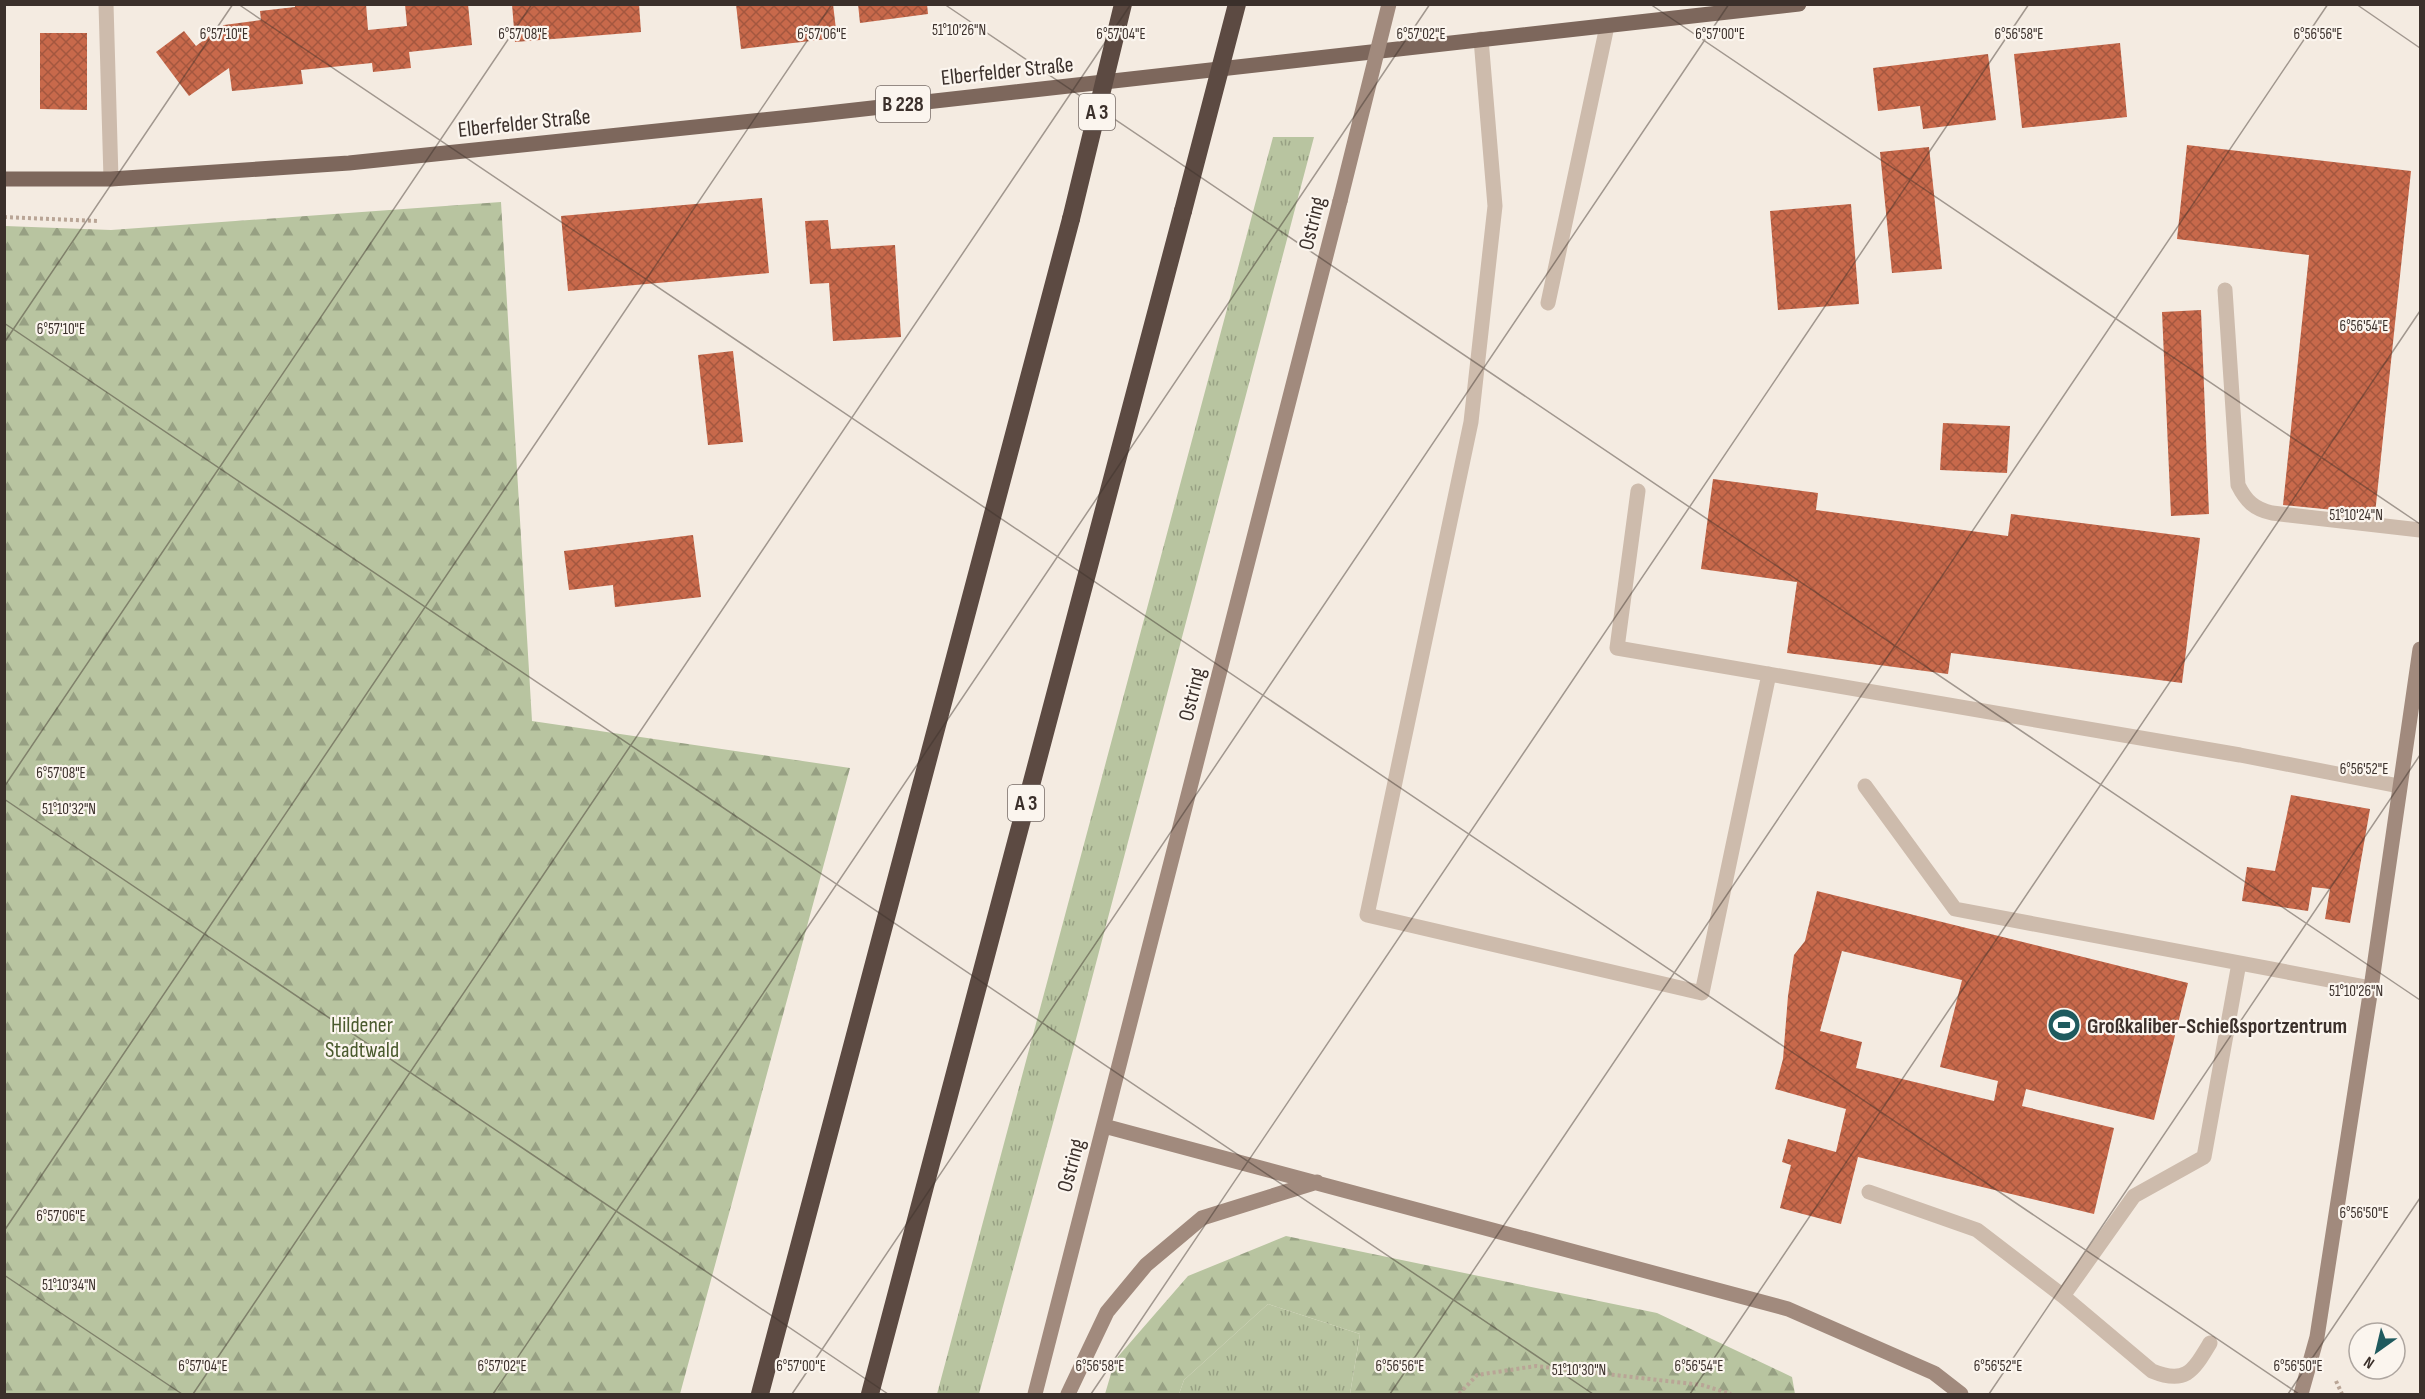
<svg xmlns="http://www.w3.org/2000/svg" width="2425" height="1399" font-family="'Sofia Sans Condensed',sans-serif">
	<style>
		.grass { fill: url(#grass-tufts) }
		.forest { fill: url(#forest-firs) }
		.building { fill: url(#building-cross-hatch); fill-rule: evenodd }
		.lines { fill: none; stroke-linecap: round; stroke-linejoin: round }
		.path { stroke: #b9a596; stroke-width: 4; stroke-dasharray: 3 3; stroke-linecap: butt }
		.lane { stroke: #cdbbac; stroke-width: 15 }
		.secondary { stroke: #a18a7d; stroke-width: 15 }
		.primary { stroke: #7d675c; stroke-width: 15 }
		.highway { stroke: #5c4a42; stroke-width: 18 }
		.secondary-bridge { stroke: #a18a7d; stroke-width: 15 }
		.highway-bridge { stroke: #5c4a42; stroke-width: 18 }
		.ticks { fill: none; stroke: #3b302b; stroke-width: 1.5; stroke-opacity: 0.45 }
		.labels { text-anchor: middle; stroke-width: 4.5; stroke-linejoin: round; paint-order: stroke }
		.shield { fill: #fbf5ee; stroke: #756b66; stroke-width: 1.5 }
		.shield-label { font-size: 21px; font-weight: bold; fill: #3b302b }
		.street-label { font-size: 22px; fill: #3b302b; stroke: #fbf5ee }
		.park-label { font-size: 22px; fill: #4a5a2e; stroke: #fbf5ee }
		.poi-label { font-size: 22px; font-weight: bold; fill: #3b302b; stroke: #fbf5ee; text-anchor: start }
		.ticks-label { font-size: 15px; text-anchor: middle; fill: #3b302b; stroke: #fbf5ee; stroke-width: 4.5; stroke-linejoin: round; paint-order: stroke }
	</style>
	<defs>
		<pattern id="grass-tufts" width="24" height="20" patternUnits="userSpaceOnUse" patternTransform="scale(1.5)"><rect width="24" height="20" fill="#b8c4a0"/><path d="M3 7l-1-3M5 7V3M7 7l1-3M15 17l-1-3M17 17v-4M19 17l1-3" fill="none" stroke="#97a083"/></pattern>
		<pattern id="forest-firs" width="22" height="20" patternUnits="userSpaceOnUse" patternTransform="scale(1.5)"><rect width="22" height="20" fill="#b8c4a0"/><path d="M5 1l3.5 6h-7zM16 11l3.5 6h-7z" fill="#97a083"/></pattern>
		<pattern id="building-cross-hatch" width="8" height="8" patternUnits="userSpaceOnUse" patternTransform="scale(1.5)"><rect width="8" height="8" fill="#c8694b"/><path d="M0 0l8 8M0 8l8-8" fill="none" stroke="#a4573f"/></pattern>
	</defs>
	<rect width="100%" height="100%" fill="#f4ebe1"/>
	<path class="grass" d="M 1273,137 L 1314,137 L 1076,1039 L 979,1394 L 937,1394 Z
		M 1268,1304 L 1360,1334 L 1350,1394 L 1179,1394 L 1184,1380 Z"/>
	<path class="forest" d="M 501,202 L 532,721 L 850,768 L 680,1394 L 5,1394 L 5,226 L 111,230 Z
		M 1286,1236 L 1657,1313 L 1792,1377 L 1795,1394 L 1350,1394 L 1360,1334 L 1268,1304 L 1184,1380 L 1179,1394 L 1105,1394 L 1115,1360 L 1188,1276 Z"/>
	<path class="building" d="M 295,4 L 366,4 L 368,30 L 407,26 L 405,4 L 468,4 L 472,45 L 409,52 L 411,68 L 373,72 L 372,63 L 301,70 L 303,84 L 232,91 L 229,68 L 189,96 L 156,52 L 184,31 L 196,46 L 224,25 L 261,20 L 260,11 L 295,7 Z
		M 512,4 L 639,4 L 641,32 L 515,42 Z
		M 736,4 L 833,4 L 837,38 L 741,49 Z
		M 858,4 L 927,4 L 928,14 L 860,23 Z
		M 40,33 L 87,33 L 87,110 L 40,109 Z
		M 2120,43 L 2127,117 L 2022,128 L 2014,54 Z
		M 1988,54 L 1996,120 L 1923,129 L 1920,106 L 1878,111 L 1873,68 Z
		M 2187,145 L 2411,171 L 2375,514 L 2283,505 L 2309,255 L 2177,239 Z
		M 1929,147 L 1942,269 L 1892,273 L 1880,152 Z
		M 762,198 L 769,273 L 568,291 L 561,216 Z
		M 1851,204 L 1859,304 L 1778,310 L 1770,211 Z
		M 828,220 L 831,249 L 895,245 L 901,337 L 833,341 L 829,283 L 810,284 L 805,221 Z
		M 2201,310 L 2209,514 L 2171,516 L 2162,312 Z
		M 733,351 L 743,442 L 708,445 L 698,355 Z
		M 1943,423 L 2010,426 L 2007,473 L 1940,470 Z
		M 1713,479 L 1818,493 L 1816,510 L 2008,536 L 2011,514 L 2200,538 L 2182,683 L 1951,653 L 1948,674 L 1787,653 L 1797,582 L 1701,569 Z
		M 693,535 L 701,597 L 615,607 L 613,585 L 569,590 L 564,551 Z
		M 2291,795 L 2370,809 L 2350,923 L 2325,919 L 2330,889 L 2312,887 L 2308,911 L 2242,901 L 2247,867 L 2275,871 Z
		M 1817,891 L 2188,983 L 2154,1120 L 2026,1089 L 2022,1106 L 2114,1128 L 2094,1214 L 1858,1157 L 1841,1224 L 1780,1208 L 1791,1165 L 1782,1162 L 1788,1139 L 1836,1152 L 1846,1109 L 1775,1089 L 1783,1059 L 1788,996 L 1794,955 L 1805,941 ZM 1842,951 L 1962,980 L 1940,1067 L 1998,1081 L 1994,1101 L 1856,1068 L 1862,1042 L 1820,1031 Z"/>
	<g class="lines">
		<path class="path" d="M 4,217 L 99,221
			M 2336,1381 L 2342,1394
			M 1459,1394 L 1477,1375 L 1536,1366 L 1702,1385 L 1731,1394"/>
		<path class="lane" d="M 106,4 L 111,179
			M 1481,39 L 1495,206 L 1471,422 L 1367,915 L 1702,993 L 1769,674
			M 2225,290 L 2238,485 C 2246,501 2254,509 2272,513 L 2420,530
			M 1548,303 L 1607,26
			M 1638,491 L 1617,648 L 2240,755 L 2399,786
			M 1865,786 L 1955,909 L 2371,988
			M 1869,1192 L 1977,1230 L 2063,1296 L 2152,1371 C 2186,1385 2193,1371 2210,1343
			M 2063,1296 L 2134,1196 L 2204,1157 L 2239,963"/>
		<path class="secondary" d="M 1104,1126 L 1788,1309 L 1934,1373 L 1961,1394
			M 1035,1394 L 1340,201
			M 1068,1394 L 1107,1312 L 1146,1265 L 1202,1218 L 1317,1182
			M 2301,1394 L 2317,1337 L 2371,988 L 2420,649"/>
		<path class="primary" d="M 4,179 L 111,179 L 349,163 L 810,115 L 1799,4"/>
		<path class="highway" d="M 760,1394 L 1071,219
			M 870,1394 L 1183,211"/>
		<path class="secondary-bridge" d="M 1340,201 L 1389,4"/>
		<path class="highway-bridge" d="M 1183,211 L 1237,4
			M 1071,219 L 1123,4"/>
	</g>
	<path class="ticks" d="M 238,4 L 2299,1394M 944,4 L 2420,1000M 1650,4 L 2420,524M 2356,4 L 2420,48M 4,323 L 1593,1394M 4,343 L 233,4M 4,787 L 532,4M 4,799 L 888,1394M 4,1231 L 832,4M 4,1275 L 182,1394M 193,1394 L 1131,4M 493,1394 L 1430,4M 792,1394 L 1729,4M 1091,1394 L 2029,4M 1390,1394 L 2328,4M 1690,1394 L 2420,311M 1989,1394 L 2420,755M 2288,1394 L 2420,1198"/>
	<defs>
		<symbol id="stadium-disc" viewBox="-11 -11 22 22"><circle r="9.5" fill="#1f5a5e" stroke="#fbf5ee"/><path d="M0-5a6.5 5 0 1 0 0 10a6.5 5 0 1 0 0-10ZM-3.5-1.8h7v3.6h-7Z" fill="#fff"/></symbol>
	</defs>
	<g fill-rule="evenodd">
		<use href="#stadium-disc" x="2045" y="1006" width="38" height="38"/>
	</g>
	<g class="labels">
		<g class="shield">
			<rect x="876" y="86" width="54" height="36" rx="4.5"/>
			<rect x="1079" y="94" width="36" height="36" rx="4.5"/>
			<rect x="1008" y="785" width="36" height="36" rx="4.5"/>
		</g>
		<g class="shield-label">
			<text x="903" y="111">B 228</text>
			<text x="1097" y="119">A 3</text>
			<text x="1026" y="810">A 3</text>
		</g>
		<g class="street-label">
			<text transform="translate(1007 70) rotate(-6)" y="8">Elberfelder Straße</text>
			<text transform="translate(524 122) rotate(-6)" y="8">Elberfelder Straße</text>
			<text transform="translate(1311 223) rotate(-76)" y="8">Ostring</text>
			<text transform="translate(1191 694) rotate(-76)" y="8">Ostring</text>
			<text transform="translate(1070 1165) rotate(-75)" y="8">Ostring</text>
		</g>
		<g class="park-label">
			<text x="362" y="1032">Hildener<tspan x="362" dy="25">Stadtwald</tspan></text>
		</g>
		<g class="poi-label">
			<text x="2087" y="1033">Großkaliber-Schießsportzentrum</text>
		</g>
	</g>
	<g class="ticks-label">
		<text x="959" y="35">51°10'26"N</text>
		<text x="224" y="39">6°57'10"E</text>
		<text x="523" y="39">6°57'08"E</text>
		<text x="822" y="39">6°57'06"E</text>
		<text x="1121" y="39">6°57'04"E</text>
		<text x="1421" y="39">6°57'02"E</text>
		<text x="1720" y="39">6°57'00"E</text>
		<text x="2019" y="39">6°56'58"E</text>
		<text x="2318" y="39">6°56'56"E</text>
		<text x="2364" y="331">6°56'54"E</text>
		<text x="61" y="334">6°57'10"E</text>
		<text x="2356" y="520">51°10'24"N</text>
		<text x="2364" y="774">6°56'52"E</text>
		<text x="61" y="778">6°57'08"E</text>
		<text x="69" y="814">51°10'32"N</text>
		<text x="2356" y="996">51°10'26"N</text>
		<text x="2364" y="1218">6°56'50"E</text>
		<text x="61" y="1221">6°57'06"E</text>
		<text x="69" y="1290">51°10'34"N</text>
		<text x="203" y="1371">6°57'04"E</text>
		<text x="502" y="1371">6°57'02"E</text>
		<text x="801" y="1371">6°57'00"E</text>
		<text x="1100" y="1371">6°56'58"E</text>
		<text x="1400" y="1371">6°56'56"E</text>
		<text x="1699" y="1371">6°56'54"E</text>
		<text x="1998" y="1371">6°56'52"E</text>
		<text x="2298" y="1371">6°56'50"E</text>
		<text x="1579" y="1375">51°10'30"N</text>
	</g>
	<rect width="2425" height="1399" fill="none" stroke="#3b302b" stroke-width="12"/>
	<g transform="translate(2377 1351) rotate(214)"><circle r="28" fill="#fbf5ee" stroke="#aea6a0" stroke-width="1.5"/>
	<path d="M0-4.5L10 22L0 15L-10 22Z" fill="#1f5a5e"/>
	<text y="-9" font-size="16" font-weight="bold" text-anchor="middle" fill="#3b302b">N</text>
	</g>
</svg>
